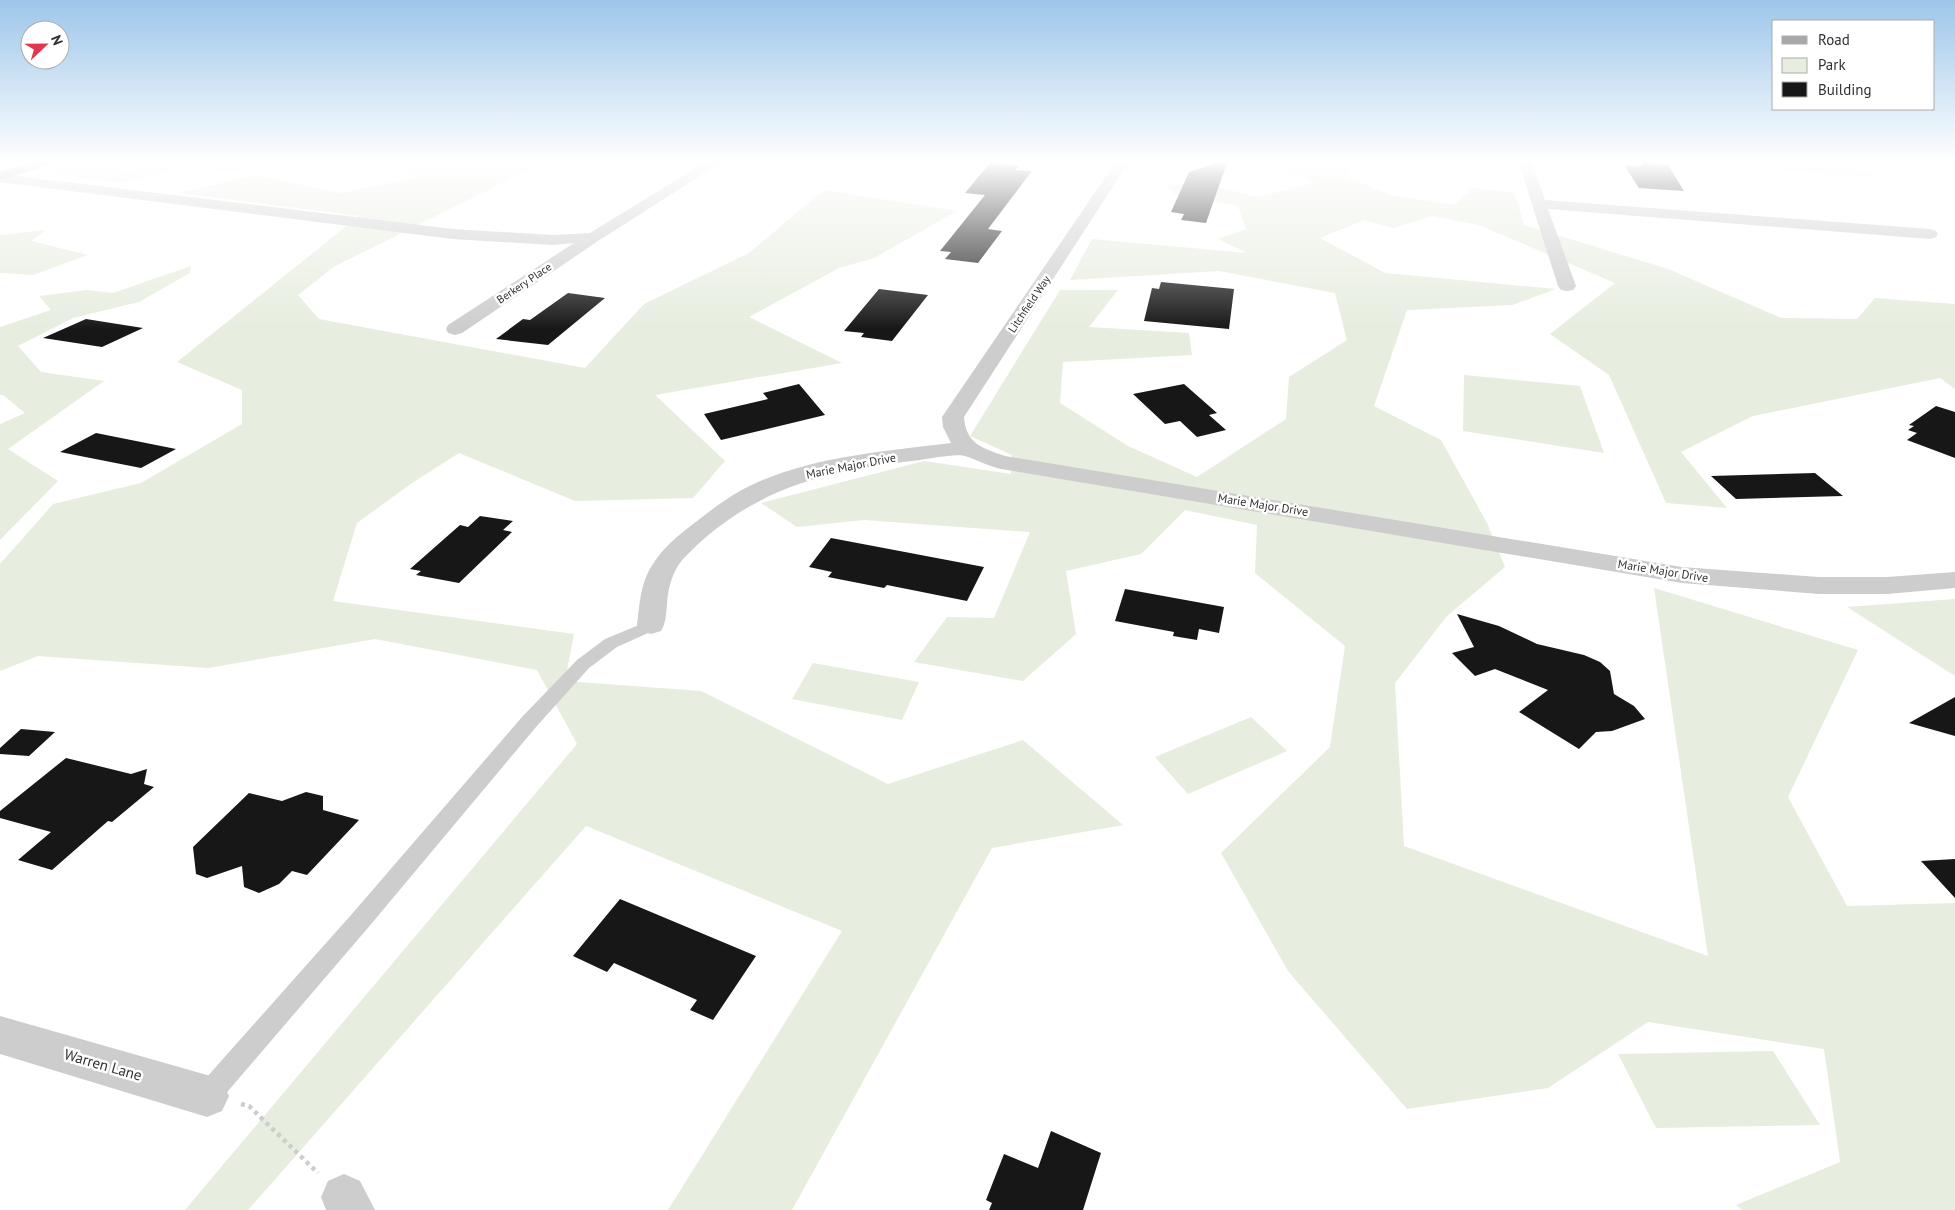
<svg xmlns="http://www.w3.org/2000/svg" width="1955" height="1210" font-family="'PT Sans',sans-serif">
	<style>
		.green { fill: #e7eddf }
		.building { fill: #171717 }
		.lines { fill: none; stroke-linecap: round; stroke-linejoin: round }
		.path { stroke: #cdcdcd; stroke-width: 4.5; stroke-dasharray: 4 4; stroke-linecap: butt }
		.lane { fill: #cdcdcd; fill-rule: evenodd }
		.street { fill: #cdcdcd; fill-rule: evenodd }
		.primary { fill: #a8a8a8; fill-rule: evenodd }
		.labels { text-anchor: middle; stroke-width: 5; stroke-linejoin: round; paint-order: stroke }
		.far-street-label { font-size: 11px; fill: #303030; stroke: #fff }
		.street-label { font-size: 12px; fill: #303030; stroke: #fff }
		.near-street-label { font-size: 15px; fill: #303030; stroke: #fff }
	</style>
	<rect width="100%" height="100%" fill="#fff"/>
	<path class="green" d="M 179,160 L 272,160 L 235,172 L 182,167 L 124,183 L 54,174 L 83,162 L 129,170 Z
		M 392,160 L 549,160 L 335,266 L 298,295 L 319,319 L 585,368 L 644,304 L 749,253 L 824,190 L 957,211 L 874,258 L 839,268 L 749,317 L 842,363 L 655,395 L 725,461 L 693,498 L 575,501 L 459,453 L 412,483 L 357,523 L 333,601 L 574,634 L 565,681 L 701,691 L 888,784 L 1023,740 L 1123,825 L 992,848 L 792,1210 L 668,1210 L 842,931 L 586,826 L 248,1210 L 185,1210 L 577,744 L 537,670 L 375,639 L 208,668 L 38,656 L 0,671 L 0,564 L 53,504 L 141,483 L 242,424 L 242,390 L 177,362 L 359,216 L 179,193 L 254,175 L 341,193 L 418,177 Z
		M 1029,160 L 1095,160 L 1103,164 L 1036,165 Z
		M 1262,160 L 1352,160 L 1347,176 L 1390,195 L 1454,205 L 1472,188 L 1515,193 L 1524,225 L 1668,269 L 1781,318 L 1857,319 L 1875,298 L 1955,304 L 1955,389 L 1940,378 L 1753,416 L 1681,452 L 1727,508 L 1666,503 L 1609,375 L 1550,334 L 1615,283 L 1479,225 L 1432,216 L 1393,228 L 1364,220 L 1320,238 L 1385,273 L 1556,289 L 1512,305 L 1407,310 L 1374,406 L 1441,440 L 1487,523 L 1505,567 L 1447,616 L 1395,683 L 1404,846 L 1708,956 L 1654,588 L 1858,650 L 1788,797 L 1847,906 L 1955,903 L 1955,1210 L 1742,1210 L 1736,1205 L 1840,1162 L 1824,1049 L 1648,1022 L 1548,1088 L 1407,1109 L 1288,971 L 1221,853 L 1330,747 L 1345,646 L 1255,573 L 1257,525 L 1185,510 L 1141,554 L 1066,571 L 1076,634 L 1023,681 L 914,662 L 947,617 L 994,618 L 1030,532 L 864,520 L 797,527 L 761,503 L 924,461 L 1011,474 L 1012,455 L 970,436 L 1060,290 L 1118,290 L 1089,327 L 1189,333 L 1192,355 L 1063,362 L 1060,403 L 1128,446 L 1197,477 L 1286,419 L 1289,377 L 1347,340 L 1335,293 L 1219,271 L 1070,280 L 1092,239 L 1247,253 L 1218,239 L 1246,229 L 1238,206 L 1176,195 L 1166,185 L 1202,183 L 1258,197 L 1314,183 Z
		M 1737,160 L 1844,160 L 1875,177 L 1782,170 Z
		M 46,230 L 31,241 L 88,255 L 33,275 L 0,273 L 0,235 Z
		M 191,266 L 190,273 L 139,302 L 73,318 L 18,346 L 41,372 L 104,381 L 8,449 L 58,481 L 0,540 L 0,424 L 25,413 L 3,395 L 0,395 L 0,327 L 51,310 L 39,296 L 86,290 L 113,293 Z
		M 1464,375 L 1580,386 L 1604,453 L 1463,431 Z
		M 1955,599 L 1955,676 L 1847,607 Z
		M 813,663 L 919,682 L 902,720 L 792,699 Z
		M 1251,717 L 1287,751 L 1188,794 L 1155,757 Z
		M 1773,1051 L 1820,1125 L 1656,1128 L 1618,1054 Z"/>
	<path class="building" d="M 1225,160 L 1228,160 L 1206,223 L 1181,220 L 1184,214 L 1171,212 L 1189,172 Z
		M 1640,162 L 1668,165 L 1684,191 L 1639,188 L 1624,165 L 1643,166 Z
		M 990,163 L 1019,166 L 1015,170 L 1032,171 L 988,229 L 1002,231 L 978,263 L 945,259 L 951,252 L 940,251 L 985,195 L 965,193 Z
		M 1161,282 L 1234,289 L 1229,329 L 1144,321 L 1152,288 L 1159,289 Z
		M 879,289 L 928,295 L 892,341 L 861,337 L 864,333 L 844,331 Z
		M 568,293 L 605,298 L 548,345 L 496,339 L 523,319 L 530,320 Z
		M 86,319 L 143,328 L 102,347 L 43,338 Z
		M 799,384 L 825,415 L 721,440 L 704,414 L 768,399 L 763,393 Z
		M 1184,384 L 1217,413 L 1209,415 L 1226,430 L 1197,437 L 1180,421 L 1165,424 L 1133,394 Z
		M 1936,406 L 1955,412 L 1955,458 L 1907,440 L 1917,433 L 1908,430 L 1914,426 L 1909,425 Z
		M 96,433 L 176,449 L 141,468 L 60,452 Z
		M 1815,473 L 1843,496 L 1736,499 L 1711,476 Z
		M 480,516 L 513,521 L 503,530 L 512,532 L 459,583 L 416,575 L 421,571 L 410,569 L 460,525 L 468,527 Z
		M 831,538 L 984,567 L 967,601 L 887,585 L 884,588 L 828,577 L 832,572 L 809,567 Z
		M 1125,589 L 1224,607 L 1219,633 L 1199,629 L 1197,640 L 1173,636 L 1174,632 L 1115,621 Z
		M 1457,614 L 1499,626 L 1537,644 L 1584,655 L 1600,662 L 1610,671 L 1614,694 L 1634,706 L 1645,719 L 1612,731 L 1596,732 L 1579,749 L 1519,712 L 1548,690 L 1495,669 L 1475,676 L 1452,653 L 1474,647 Z
		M 1955,697 L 1955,736 L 1909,723 Z
		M 21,729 L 55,732 L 29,756 L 0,754 L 0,748 Z
		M 66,758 L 131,774 L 147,769 L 144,784 L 154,787 L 112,822 L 108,821 L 52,870 L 18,860 L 51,832 L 0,818 L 0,811 Z
		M 306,792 L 323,796 L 323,810 L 359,820 L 307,875 L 292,871 L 279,884 L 259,893 L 244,887 L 242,866 L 207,878 L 196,874 L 193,847 L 249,793 L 282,801 Z
		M 1955,859 L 1955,898 L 1921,861 Z
		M 620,899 L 756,956 L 713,1020 L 690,1010 L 697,1000 L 614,963 L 607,972 L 573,956 Z
		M 1051,1131 L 1101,1153 L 1083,1210 L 989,1210 L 992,1203 L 986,1200 L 1004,1154 L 1038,1168 Z"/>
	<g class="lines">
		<path class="path" d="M 241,1104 L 249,1106 L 318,1173"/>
		<path class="lane" d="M 651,620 L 657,621 L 659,625 L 657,629 L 617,647 L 589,668 L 536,727 L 367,929 L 216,1105 L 207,1109 L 198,1105 L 194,1096 L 198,1087 L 351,915 L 522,717 L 577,660 L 605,639 Z"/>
		<path class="street" d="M 709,160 L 725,160 L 598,241 L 462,333 L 455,335 L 448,333 L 446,329 L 448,325 L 574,243 L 553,245 L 453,239 L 0,182 L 0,174 L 453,229 L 553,235 L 590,233 Z
			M 1117,160 L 1130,160 L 964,417 C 966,444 982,448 1005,456 L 1682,567 L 1819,577 L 1887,577 L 1955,572 L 1955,588 L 1887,594 L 1819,594 L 1682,583 L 1001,469 C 988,466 977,460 965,456 C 957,453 923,460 912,461 C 820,472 749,490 683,559 C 672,572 668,588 667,604 C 666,614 666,623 661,631 L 651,634 L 641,631 L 637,625 C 639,609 640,592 646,577 C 657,552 676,537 697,521 C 716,506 735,492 758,482 C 818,456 886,451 951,443 L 943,427 L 942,417 Z
			M 1518,160 L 1531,160 L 1545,200 L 1930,229 L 1936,231 L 1938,234 L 1936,237 L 1930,239 L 1548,209 L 1576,286 L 1573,290 L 1567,291 L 1561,290 L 1558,286 Z
			M 0,1016 L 207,1075 L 222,1081 L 229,1096 L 222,1111 L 207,1117 L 0,1054 Z
			M 344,1174 L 360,1181 L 375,1210 L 326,1210 L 321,1197 L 328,1181 Z"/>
		<path class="primary" d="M 37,160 L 57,160 L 55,163 L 0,180 L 0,172 Z"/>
	</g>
	<linearGradient id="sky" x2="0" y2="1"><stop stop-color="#9dc6ea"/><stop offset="0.49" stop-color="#fff"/><stop offset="1" stop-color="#fff" stop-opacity="0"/></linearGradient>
	<rect width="1955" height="329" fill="url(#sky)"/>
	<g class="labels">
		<g class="far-street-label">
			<text transform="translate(524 283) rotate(-34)" y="4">Berkery Place</text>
			<text transform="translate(1029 304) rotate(-56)" y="4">Litchfield Way</text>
		</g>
		<g class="street-label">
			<text transform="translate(851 466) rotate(-11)" y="4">Marie Major Drive</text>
			<text transform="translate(1263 505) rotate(9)" y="4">Marie Major Drive</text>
			<text transform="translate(1663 571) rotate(9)" y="4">Marie Major Drive</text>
		</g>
		<g class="near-street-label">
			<text transform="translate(103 1065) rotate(16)" y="5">Warren Lane</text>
		</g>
	</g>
	<rect x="1772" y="20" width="162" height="90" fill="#ffffff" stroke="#acacac"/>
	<rect x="1782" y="36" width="25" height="8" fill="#a8a8a8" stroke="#acacac"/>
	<text x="1818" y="45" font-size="15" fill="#303030">Road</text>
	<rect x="1782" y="58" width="25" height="15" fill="#e7eddf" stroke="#acacac"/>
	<text x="1818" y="70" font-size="15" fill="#303030">Park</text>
	<rect x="1782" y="82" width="25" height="15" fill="#171717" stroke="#acacac"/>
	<text x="1818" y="95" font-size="15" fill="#303030">Building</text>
	<g transform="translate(45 45) rotate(68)"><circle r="24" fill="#ffffff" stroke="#acacac"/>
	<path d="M0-4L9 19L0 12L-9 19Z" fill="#e13850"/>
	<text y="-8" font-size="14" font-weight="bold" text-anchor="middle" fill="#303030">N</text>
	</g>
</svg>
